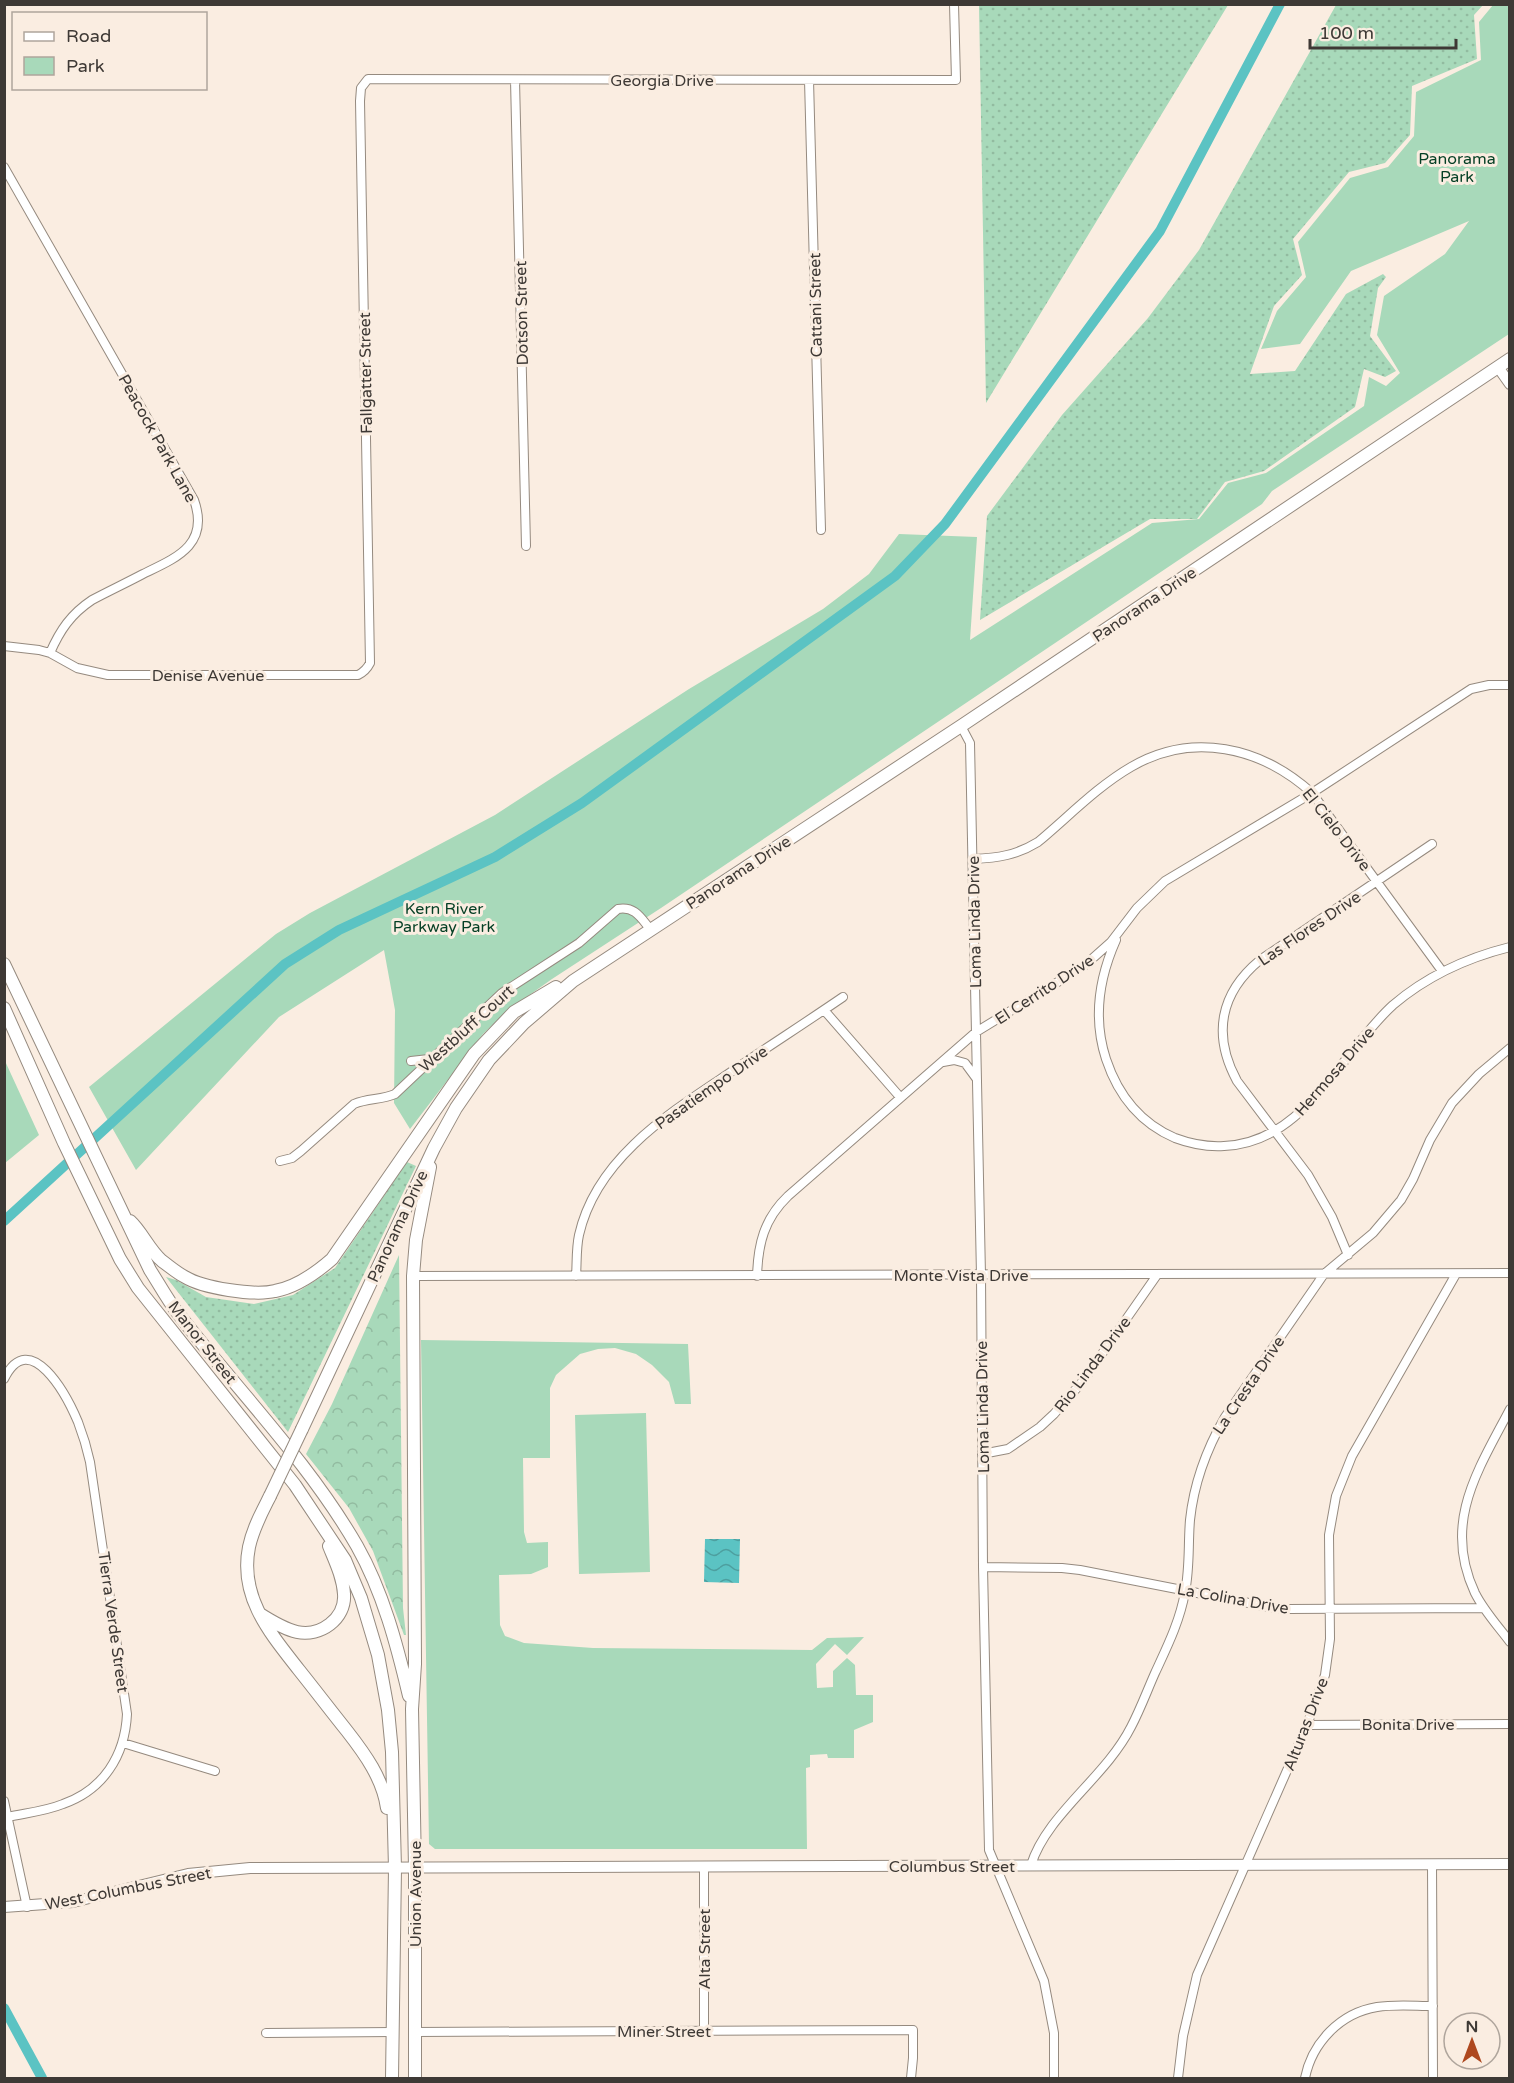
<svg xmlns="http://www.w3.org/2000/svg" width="1514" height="2083" font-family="'Varela Round',sans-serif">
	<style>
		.grass { fill: url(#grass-dots) }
		.forest { fill: url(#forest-crowns) }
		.green { fill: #a8d9ba }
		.water { fill: url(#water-waves) }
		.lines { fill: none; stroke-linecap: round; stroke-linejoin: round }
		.canal { stroke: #5bc3c3; stroke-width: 10 }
		.minor-casing { stroke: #958a7f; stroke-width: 10 }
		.tertiary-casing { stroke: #958a7f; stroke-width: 12 }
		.secondary-casing { stroke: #958a7f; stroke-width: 12 }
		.primary-casing { stroke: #958a7f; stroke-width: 14 }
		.minor { stroke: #fff; stroke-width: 8 }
		.tertiary { stroke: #fff; stroke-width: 10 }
		.secondary { stroke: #fff; stroke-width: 10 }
		.primary { stroke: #fff; stroke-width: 12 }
		.primary-bridge-casing { stroke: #958a7f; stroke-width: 14; stroke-linecap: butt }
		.primary-bridge { stroke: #fff; stroke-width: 12 }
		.labels { text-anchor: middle; stroke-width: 6; stroke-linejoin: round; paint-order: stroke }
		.street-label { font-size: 16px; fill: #3e3935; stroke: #faede1 }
		.park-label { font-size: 16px; fill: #043f24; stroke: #faede1 }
	</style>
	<defs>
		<pattern id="grass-dots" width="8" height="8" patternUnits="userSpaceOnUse" patternTransform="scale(1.5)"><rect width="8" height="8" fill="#a8d9ba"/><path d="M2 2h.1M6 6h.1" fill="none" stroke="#92bba0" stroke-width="1.8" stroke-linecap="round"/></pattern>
		<pattern id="forest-crowns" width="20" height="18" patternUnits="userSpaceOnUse" patternTransform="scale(1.5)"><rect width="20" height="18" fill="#a8d9ba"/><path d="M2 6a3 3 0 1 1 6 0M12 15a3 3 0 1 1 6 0" fill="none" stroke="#92bba0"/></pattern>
		<pattern id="water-waves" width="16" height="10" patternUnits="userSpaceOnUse" patternTransform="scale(1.5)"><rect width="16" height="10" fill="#5bc3c3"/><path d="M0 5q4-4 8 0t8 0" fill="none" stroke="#4d9f9f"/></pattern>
	</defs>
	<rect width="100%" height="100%" fill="#faede1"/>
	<path class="grass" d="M 979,5 L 1228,5 L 986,403 Z
		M 1336,5 L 1483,5 L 1474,15 L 1477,59 L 1412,86 L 1410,135 L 1385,163 L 1349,172 L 1293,239 L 1302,275 L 1274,306 L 1250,374 L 1295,371 L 1346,294 L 1383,274 L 1386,277 L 1378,288 L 1370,336 L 1396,371 L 1385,377 L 1364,369 L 1355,407 L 1264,471 L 1225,482 L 1197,519 L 1150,519 L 980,620 L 987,516 L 1062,415 L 1148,318 L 1199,250 Z
		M 407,1162 L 416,1166 L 288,1432 L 166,1277 L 176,1280 L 206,1297 L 254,1304 L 293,1295 L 335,1268 Z"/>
	<path class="forest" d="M 399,1255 L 403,1608 L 406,1635 L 404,1635 L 373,1551 L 349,1508 L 306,1454 L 332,1404 Z"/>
	<path class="green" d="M 1493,5 L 1509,5 L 1509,334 L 1272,491 L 1262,504 L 661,908 L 552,979 L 507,1011 L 483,1034 L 410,1129 L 394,1103 L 395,1010 L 384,950 L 279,1017 L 136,1170 L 89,1087 L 276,934 L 310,913 L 495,815 L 689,689 L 823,609 L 869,574 L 899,534 L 977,537 L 970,640 L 1152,523 L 1199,519 L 1228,483 L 1266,473 L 1364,406 L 1369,377 L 1386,386 L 1400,373 L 1377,335 L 1384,296 L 1445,254 L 1469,221 L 1351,271 L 1300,344 L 1261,349 L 1277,311 L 1306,277 L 1298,242 L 1350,178 L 1388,167 L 1414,136 L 1416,92 L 1481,60 L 1479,22 Z
		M 5,1061 L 39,1135 L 5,1163 L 4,1163 Z
		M 421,1340 L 688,1344 L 691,1404 L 675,1404 L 669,1382 L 652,1365 L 636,1354 L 615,1348 L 598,1349 L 580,1354 L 556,1375 L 550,1388 L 550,1458 L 523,1458 L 524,1532 L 527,1543 L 548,1542 L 548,1567 L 531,1574 L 499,1575 L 500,1625 L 505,1636 L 524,1643 L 593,1648 L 812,1650 L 827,1638 L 864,1637 L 847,1655 L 835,1644 L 816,1664 L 817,1688 L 833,1687 L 833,1671 L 847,1658 L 855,1665 L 856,1695 L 873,1695 L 873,1722 L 854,1730 L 854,1758 L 828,1758 L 827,1754 L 810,1755 L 810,1767 L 806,1768 L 807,1849 L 435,1849 L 429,1844 Z
		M 646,1413 L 650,1572 L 579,1574 L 575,1415 Z"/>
	<path class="water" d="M 705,1539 L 740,1539 L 739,1583 L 704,1582 Z"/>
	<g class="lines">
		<path class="canal" d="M 4,1221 L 285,964 L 339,930 L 495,857 L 582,803 L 895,576 L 945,524 L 1160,231 L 1280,4
			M 4,2008 L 42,2078"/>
		<defs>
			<path id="minor" d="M 515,80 L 526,546
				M 809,80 L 821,530
				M 4,167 L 194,500 C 210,545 176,558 143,574 C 126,583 109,591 92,600 C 71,614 60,630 50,653
				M 4,646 L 39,650 L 50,653 L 77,668 L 108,675 L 358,675 C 364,672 367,669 370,663 L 360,101 L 361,88 L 368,79 L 956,80 L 954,4
				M 961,726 L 970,743 L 981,1275 L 983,1567 L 989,1850 L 1044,1981 L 1054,2033 L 1054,2078
				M 973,859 C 998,858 1017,855 1038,842 C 1068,817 1098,786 1131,767 C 1192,731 1261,747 1312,793 L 1442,971
				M 1116,940 C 1099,978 1093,1019 1106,1059 C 1118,1095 1140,1123 1175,1138 C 1191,1144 1207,1147 1224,1146 C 1305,1143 1340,1053 1393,1005 C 1427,976 1466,958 1510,947
				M 824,1010 L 900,1097
				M 411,1061 L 429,1059
				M 943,1062 L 954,1060 L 965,1063 L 976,1078
				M 280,1161 L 292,1158 L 301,1151 L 354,1104 C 368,1098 382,1100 395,1094 L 502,993 L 579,943 L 618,909 C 635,906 641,918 650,929
				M 1348,1255 L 1332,1217 L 1308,1175 L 1237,1081 C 1212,1035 1220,993 1260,960 L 1432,844
				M 413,1276 L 1510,1273
				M 576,1276 C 577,1263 576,1249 579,1235 C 596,1159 668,1114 728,1074 C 766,1048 805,1023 843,997
				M 757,1276 C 758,1244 764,1219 788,1196 L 976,1032 L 1084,966 L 1111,942 L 1137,908 L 1165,881 L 1312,793 L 1471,689 L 1489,685 L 1510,685
				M 4,1379 C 30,1326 67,1396 78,1422 C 83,1435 87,1448 90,1462 L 127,1714 C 125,1756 103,1790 63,1804 C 46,1811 26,1813 8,1817
				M 1510,1409 C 1478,1470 1442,1523 1475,1593 C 1484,1611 1498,1626 1510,1642
				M 982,1454 L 1008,1449 L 1040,1427 L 1054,1414 L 1083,1381 L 1157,1275
				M 983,1567 L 1062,1568 L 1080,1570 L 1269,1607 L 1288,1609 L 1484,1608
				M 1307,1725 L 1510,1724
				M 123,1743 L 215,1771
				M 4,1801 L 27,1907
				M 1432,1864 L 1433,2078
				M 1031,1865 C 1047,1814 1105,1778 1131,1727 C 1140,1710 1147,1691 1155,1673 C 1167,1647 1180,1621 1185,1592 C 1190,1568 1188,1544 1190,1520 C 1194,1482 1206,1450 1225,1417 L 1324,1274 L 1373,1233 L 1401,1200 L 1413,1179 L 1430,1140 L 1452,1103 L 1479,1074 L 1510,1048
				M 704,1867 L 704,2031
				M 415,2032 L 913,2030 L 913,2058 L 911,2078
				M 266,2033 L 393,2032
				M 1178,2078 L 1183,2036 L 1197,1975 L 1307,1725 L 1325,1675 L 1330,1639 L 1329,1535 L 1336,1496 L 1352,1456 L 1456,1274
				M 1305,2078 C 1312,2043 1340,2013 1377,2007 C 1395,2004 1415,2006 1433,2006"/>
			<path id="tertiary" d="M 1498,367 L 1510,384"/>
			<path id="secondary" d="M 4,1907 L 73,1902 L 188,1874 L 250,1868 L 1510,1864"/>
			<path id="primary" d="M 4,964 L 150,1270 C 159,1284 167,1299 177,1312 C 237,1390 308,1461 357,1546 C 383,1592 397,1645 409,1696
				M 4,1008 L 64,1143 L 120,1259 L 138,1288 L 295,1485 L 345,1560 L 361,1598 L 378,1655 L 388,1710 L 392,1752 L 395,1868 L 392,2078
				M 130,1221 C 142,1232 149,1250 162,1261 C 169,1266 177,1273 185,1277 C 203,1288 254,1296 275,1291 C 297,1287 316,1273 332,1259 L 474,1054 L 514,1012 L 556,987
				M 302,1429 L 434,1148 L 456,1108 L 489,1060 L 524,1023 L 573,981 L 961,726 L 1510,359
				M 270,1496 C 262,1512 253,1528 249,1547 C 239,1597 270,1633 299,1670 C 315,1690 331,1711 347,1731 C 365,1754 383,1779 387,1808
				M 260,1614 C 271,1621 284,1629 297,1632 C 320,1637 346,1619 344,1594 C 343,1577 335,1561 329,1546
				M 415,2078 L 415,1868 L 412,1709 L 415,1664 L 413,1276 L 416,1240 L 430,1167"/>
		</defs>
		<use href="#minor" class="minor-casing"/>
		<use href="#tertiary" class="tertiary-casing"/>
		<use href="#secondary" class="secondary-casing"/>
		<use href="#primary" class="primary-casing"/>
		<use href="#minor" class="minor"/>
		<use href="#tertiary" class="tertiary"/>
		<use href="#secondary" class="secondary"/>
		<use href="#primary" class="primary"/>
		<defs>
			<path id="primary-bridge" d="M 270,1496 L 302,1429"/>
		</defs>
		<use href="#primary-bridge" class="primary-bridge-casing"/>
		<use href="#primary-bridge" class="primary-bridge"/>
	</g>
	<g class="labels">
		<g class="street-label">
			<text x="662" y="86">Georgia Drive</text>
			<text transform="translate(815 305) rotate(-91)" y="6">Cattani Street</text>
			<text transform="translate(521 313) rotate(-91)" y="6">Dotson Street</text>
			<text transform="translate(365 373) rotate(-91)" y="6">Fallgatter Street</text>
			<text transform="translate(158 438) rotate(61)" y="6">Peacock Park Lane</text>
			<text transform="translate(1144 604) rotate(-34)" y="6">Panorama Drive</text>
			<text x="208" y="681">Denise Avenue</text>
			<text transform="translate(1337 829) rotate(52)" y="6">El Cielo Drive</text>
			<text transform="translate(738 872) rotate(-33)" y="6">Panorama Drive</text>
			<text transform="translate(974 922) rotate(-91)" y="6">Loma Linda Drive</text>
			<text transform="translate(1309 928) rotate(-34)" y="6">Las Flores Drive</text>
			<text transform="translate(1044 989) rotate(-33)" y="6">El Cerrito Drive</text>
			<text transform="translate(466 1028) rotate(-42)" y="6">Westbluff Court</text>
			<text transform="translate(1334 1071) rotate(-49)" y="6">Hermosa Drive</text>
			<text transform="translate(711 1087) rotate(-35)" y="6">Pasatiempo Drive</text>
			<text transform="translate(397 1226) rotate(-65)" y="6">Panorama Drive</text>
			<text x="961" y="1281">Monte Vista Drive</text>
			<text transform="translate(203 1342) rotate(52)" y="6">Manor Street</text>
			<text transform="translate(1092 1364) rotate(-53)" y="6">Rio Linda Drive</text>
			<text transform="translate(1248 1385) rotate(-56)" y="6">La Cresta Drive</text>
			<text transform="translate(982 1407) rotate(-91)" y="6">Loma Linda Drive</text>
			<text transform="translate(1233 1598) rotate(10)" y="6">La Colina Drive</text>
			<text transform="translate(114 1622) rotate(82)" y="6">Tierra Verde Street</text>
			<text transform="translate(1305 1724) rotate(-69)" y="6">Alturas Drive</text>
			<text x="1408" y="1730">Bonita Drive</text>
			<text x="952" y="1872">Columbus Street</text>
			<text transform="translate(128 1888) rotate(-11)" y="6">West Columbus Street</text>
			<text transform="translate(415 1894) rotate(-90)" y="6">Union Avenue</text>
			<text transform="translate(704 1949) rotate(-90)" y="6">Alta Street</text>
			<text x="664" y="2037">Miner Street</text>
		</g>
		<g class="park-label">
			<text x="1457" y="164">Panorama<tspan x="1457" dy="18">Park</tspan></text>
			<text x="444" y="914">Kern River<tspan x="444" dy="18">Parkway Park</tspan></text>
		</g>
	</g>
	<rect width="1514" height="2083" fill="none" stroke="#3e3935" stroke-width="12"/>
	<rect x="12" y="12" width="195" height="78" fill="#faede1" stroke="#afa59c" stroke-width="1.5"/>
	<rect x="24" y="32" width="30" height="9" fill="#ffffff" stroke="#afa59c" stroke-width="1.5"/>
	<text x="66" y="42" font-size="18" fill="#3e3935">Road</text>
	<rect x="24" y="57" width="30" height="18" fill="#a8d9ba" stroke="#afa59c" stroke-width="1.5"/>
	<text x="66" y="72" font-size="18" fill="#3e3935">Park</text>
	<g transform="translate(1472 2041)"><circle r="28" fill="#faede1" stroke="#afa59c" stroke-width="1.5"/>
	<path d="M0-4.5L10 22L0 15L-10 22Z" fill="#ae481f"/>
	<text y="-9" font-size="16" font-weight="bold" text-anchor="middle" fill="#3e3935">N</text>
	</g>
	<path d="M1310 39v9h146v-9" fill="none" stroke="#3e3935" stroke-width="3"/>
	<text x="1319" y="39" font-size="18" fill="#3e3935" stroke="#faede1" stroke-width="4.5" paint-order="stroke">100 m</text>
</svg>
